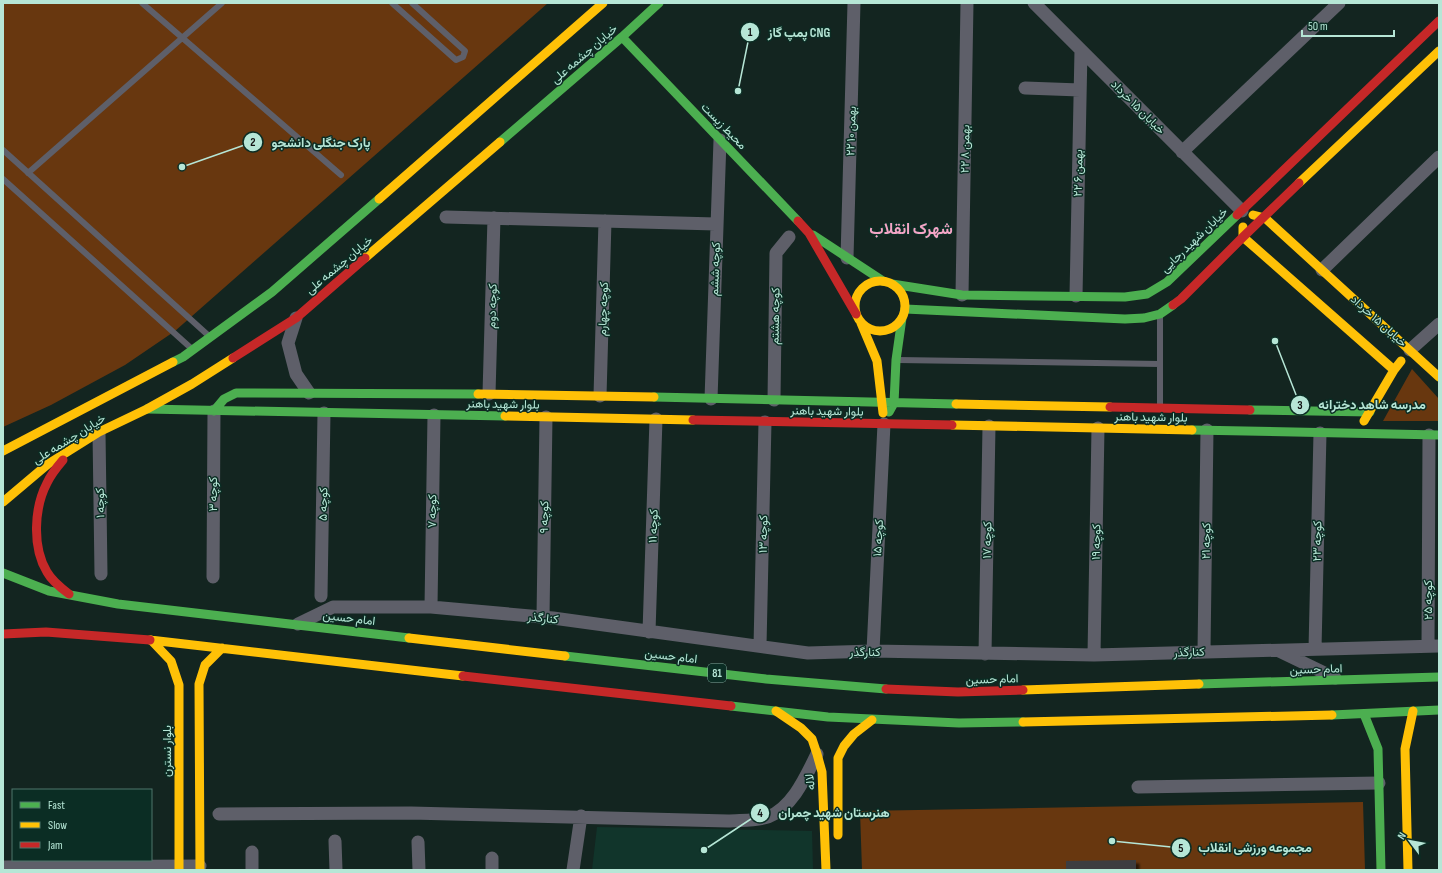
<svg xmlns="http://www.w3.org/2000/svg" width="1442" height="873" font-family="'Sofia Sans Condensed',Vazirmatn,sans-serif">
	<style>
		.built { fill: #11352b }
		.green { fill: #68370f }
		.building { fill: #3d3e40; filter: url(#shadow) }
		.lines { fill: none; stroke-linecap: round; stroke-linejoin: round }
		.lane { stroke: #5e5f69; stroke-width: 6 }
		.street { stroke: #5e5f69; stroke-width: 13 }
		.fast { stroke: #4caf50; stroke-width: 9 }
		.slow { stroke: #ffc107; stroke-width: 9 }
		.jam { stroke: #c62828; stroke-width: 9 }
		.labels { text-anchor: middle; stroke-width: 3; stroke-linejoin: round; paint-order: stroke }
		.shield { fill: #0b2d24; stroke: #83aea1; stroke-width: 1 }
		.shield-label { font-size: 11px; font-weight: bold; fill: #b6e6d6 }
		.street-label { font-size: 12px; fill: #b6e6d6; stroke: #0b2d24 }
		.district-label { font-size: 16px; font-weight: bold; fill: #f3a5c6; stroke: #0b2d24 }
		.leader { fill: none; stroke: #b6e6d6; stroke-width: 1.5 }
		.callout-dot { fill: #b6e6d6; stroke: #0b2d24; stroke-width: 1.5 }
		.mark-label { font-size: 12px; text-anchor: middle; font-weight: bold; fill: #111 }
		.callout-label { font-size: 13px; text-anchor: middle; font-weight: bold; fill: #b6e6d6; stroke: #0b2d24; stroke-width: 3; stroke-linejoin: round; paint-order: stroke }
	</style>
	<defs>
		<filter id="shadow"><feDropShadow dx="3.5" dy="3.5" stdDeviation="1" flood-color="#0009"/></filter>
	</defs>
	<rect width="100%" height="100%" fill="#132520"/>
	<path class="built" d="M 597,827 L 812,831 L 813,870 L 592,870 Z"/>
	<path class="green" d="M 3,3 L 548,3 L 175,331 L 125,365 L 51,405 L 3,427 Z
		M 1412,369 L 1439,399 L 1439,421 L 1383,421 Z
		M 1363,802 L 1365,870 L 862,870 L 860,811 Z"/>
	<path class="building" d="M 1136,860 L 1136,870 L 1066,870 L 1066,861 Z"/>
	<g class="lines">
		<path class="lane" d="M 142,3 L 341,175
			M 392,3 L 456,60 L 463,57 L 465,51 L 412,3
			M 3,150 L 209,336
			M 28,173 L 222,3
			M 3,179 L 192,349
			M 1160,315 L 1160,406
			M 898,360 L 1160,364"/>
		<path class="street" d="M 1034,3 L 1242,211
			M 1025,88 L 1080,90
			M 1182,152 L 1339,3
			M 446,217 L 716,224
			M 847,258 L 854,3
			M 1322,270 L 1439,157
			M 962,295 L 967,3
			M 1076,296 L 1081,50
			M 296,318 L 288,343 L 296,374 L 309,393
			M 1410,350 L 1439,324
			M 489,394 L 494,218
			M 600,396 L 605,221
			M 711,399 L 720,140
			M 774,400 L 776,253 L 789,237
			M 99,432 L 101,574
			M 213,577 L 214,411
			M 321,596 L 324,413
			M 431,607 L 434,415
			M 543,617 L 546,417
			M 298,624 L 333,607 L 431,607 L 553,618 L 808,653 L 873,651 L 1094,655 L 1439,646
			M 649,632 L 656,419
			M 760,646 L 765,422
			M 1428,646 L 1429,435
			M 1315,649 L 1320,433
			M 873,651 L 884,424
			M 1204,651 L 1207,430
			M 1279,651 L 1335,678
			M 985,654 L 989,426
			M 1094,655 L 1098,428
			M 1138,787 L 1379,783
			M 219,814 L 411,813 L 728,821 C 740,820 757,821 768,817 C 793,807 806,776 817,754
			M 335,841 L 336,870
			M 418,842 L 419,870
			M 252,852 L 252,870
			M 3,867 L 200,866
			M 492,870 L 492,858
			M 573,870 L 581,816"/>
		<path class="fast" d="M 622,37 L 798,221
			M 500,142 L 622,37 L 659,3
			M 813,235 L 883,281
			M 892,284 L 962,295 L 1125,297 L 1147,294 L 1167,282 L 1237,215
			M 905,309 L 1125,319 L 1144,318 L 1160,314 L 1173,305
			M 173,362 L 183,357 L 272,292 L 379,199
			M 654,397 L 956,404
			M 147,409 L 505,416
			M 1250,410 L 1370,412
			M 214,411 L 224,399 L 236,393 L 478,394
			M 889,412 L 894,403 L 896,360 L 902,318
			M 1192,430 L 1439,435
			M 3,573 L 49,591 L 118,604 L 409,638
			M 565,656 L 766,679 L 886,689
			M 1199,684 L 1439,677
			M 731,706 L 828,717 L 959,723 L 1023,722
			M 1364,714 L 1378,749 L 1381,870
			M 1332,715 L 1439,710"/>
		<path class="slow" d="M 1299,183 L 1439,51
			M 379,199 L 603,3
			M 1253,215 L 1265,218 L 1439,377
			M 1243,227 L 1243,237 L 1394,370
			M 365,258 L 500,142
			M855 306a25 25 0 1 1 50 0a25 25 0 1 1-50 0Z
			M 861,323 L 877,361 L 883,413
			M 478,394 L 654,397
			M 956,404 L 1110,407
			M 505,416 L 693,420
			M 1364,421 L 1394,370 L 1401,361
			M 952,425 L 1192,430
			M 3,451 L 173,362
			M 3,502 L 48,464 L 99,432 L 147,409 L 192,384 L 233,358
			M 409,638 L 565,656
			M 150,640 L 463,676
			M 151,640 L 171,661 L 179,685 L 179,870
			M 1023,690 L 1199,684
			M 776,711 L 801,728 L 812,739 L 817,754 L 822,772 L 826,870
			M 1023,722 L 1332,715
			M 838,835 L 838,758 L 844,746 L 854,734 L 872,720
			M 200,870 L 199,684 L 205,665 L 222,648
			M 1408,870 L 1405,749 L 1413,711"/>
		<path class="jam" d="M 1237,215 L 1439,21
			M 798,221 L 809,233 L 856,314
			M 1173,305 L 1181,299 L 1243,237 L 1299,183
			M 233,358 L 296,318 L 365,258
			M 1110,407 L 1250,410
			M 693,420 L 952,425
			M 63,460 C 57,467 51,474 47,483 C 34,508 32,547 47,572 C 52,581 61,588 69,594
			M 3,634 L 46,632 L 150,640
			M 463,676 L 731,706
			M 886,689 L 958,692 L 1023,690"/>
	</g>
	<g class="labels">
		<rect class="shield" x="708" y="664" width="18" height="18" rx="3"/>
		<g class="shield-label">
			<text x="717" y="677">81</text>
		</g>
		<g class="street-label">
			<text transform="translate(584 54) rotate(-41)" y="4">خیابان چشمه علی</text>
			<text transform="translate(1138 107) rotate(45)" y="4">خیابان ۱۵ خرداد</text>
			<text transform="translate(724 126) rotate(46)" y="4">محیط زیست</text>
			<text transform="translate(851 131) rotate(-88)" y="4">۲۲ بهمن ۱۰</text>
			<text transform="translate(965 149) rotate(-89)" y="4">۲۲ بهمن ۸</text>
			<text transform="translate(1078 173) rotate(-89)" y="4">۲۲ بهمن ۶</text>
			<text transform="translate(1194 240) rotate(-44)" y="4">خیابان شهید رجایی</text>
			<text transform="translate(339 265) rotate(-40)" y="4">خیابان چشمه علی</text>
			<text transform="translate(715 269) rotate(-88)" y="4">کوچه ششم</text>
			<text transform="translate(492 306) rotate(-88)" y="4">کوچه دوم</text>
			<text transform="translate(603 309) rotate(-88)" y="4">کوچه چهارم</text>
			<text transform="translate(775 316) rotate(-89)" y="4">کوچه هشتم</text>
			<text transform="translate(1379 321) rotate(42)" y="4">خیابان ۱۵ خرداد</text>
			<text transform="translate(503 404) rotate(1)" y="4">بلوار شهید باهنر</text>
			<text transform="translate(827 411) rotate(1)" y="4">بلوار شهید باهنر</text>
			<text transform="translate(1151 417) rotate(1)" y="4">بلوار شهید باهنر</text>
			<text transform="translate(69 439) rotate(-32)" y="4">خیابان چشمه علی</text>
			<text transform="translate(213 494) rotate(-90)" y="4">کوچه ۳</text>
			<text transform="translate(100 503) rotate(-91)" y="4">کوچه ۱</text>
			<text transform="translate(323 504) rotate(-89)" y="4">کوچه ۵</text>
			<text transform="translate(432 511) rotate(-89)" y="4">کوچه ۷</text>
			<text transform="translate(544 517) rotate(-89)" y="4">کوچه ۹</text>
			<text transform="translate(653 526) rotate(-88)" y="4">کوچه ۱۱</text>
			<text transform="translate(763 534) rotate(-89)" y="4">کوچه ۱۳</text>
			<text transform="translate(878 538) rotate(-87)" y="4">کوچه ۱۵</text>
			<text transform="translate(987 540) rotate(-89)" y="4">کوچه ۱۷</text>
			<text transform="translate(1206 541) rotate(-89)" y="4">کوچه ۲۱</text>
			<text transform="translate(1317 541) rotate(-89)" y="4">کوچه ۲۳</text>
			<text transform="translate(1096 542) rotate(-89)" y="4">کوچه ۱۹</text>
			<text transform="translate(1428 600) rotate(-90)" y="4">کوچه ۲۵</text>
			<text transform="translate(349 618) rotate(7)" y="4">امام حسین</text>
			<text transform="translate(543 618) rotate(6)" y="4">کنارگذر</text>
			<text x="865" y="656">کنارگذر</text>
			<text transform="translate(1189 652) rotate(-2)" y="4">کنارگذر</text>
			<text transform="translate(671 656) rotate(7)" y="4">امام حسین</text>
			<text transform="translate(1316 669) rotate(-2)" y="4">امام حسین</text>
			<text transform="translate(992 679) rotate(-2)" y="4">امام حسین</text>
			<text transform="translate(167 751) rotate(-90)" y="4">بلوار نسترن</text>
			<text transform="translate(810 782) rotate(-95)" y="4">لاله</text>
		</g>
		<g class="district-label">
			<text x="911" y="234">شهرک انقلاب</text>
		</g>
	</g>
	<path class="leader" d="M738 91L750 32M182 167L253 142M1275 341L1300 405M704 850L760 813M1112 841L1181 848"/>
	<g class="callout-dot">
		<circle cx="738" cy="91" r="4"/>
		<circle cx="182" cy="167" r="4"/>
		<circle cx="1275" cy="341" r="4"/>
		<circle cx="704" cy="850" r="4"/>
		<circle cx="1112" cy="841" r="4"/>
		<circle cx="750" cy="32" r="10"/>
		<circle cx="253" cy="142" r="10"/>
		<circle cx="1300" cy="405" r="10"/>
		<circle cx="760" cy="813" r="10"/>
		<circle cx="1181" cy="848" r="10"/>
	</g>
	<g class="mark-label">
		<text x="750" y="36">1</text>
		<text x="253" y="146">2</text>
		<text x="1300" y="409">3</text>
		<text x="760" y="817">4</text>
		<text x="1181" y="852">5</text>
	</g>
	<g class="callout-label">
		<text x="799" y="37">پمپ گاز CNG</text>
		<text x="321" y="147">پارک جنگلی دانشجو</text>
		<text x="1372" y="409">مدرسه شاهد دخترانه</text>
		<text x="834" y="817">هنرستان شهید چمران</text>
		<text x="1255" y="852">مجموعه ورزشی انقلاب</text>
	</g>
	<rect width="1442" height="873" fill="none" stroke="#b6e6d6" stroke-width="8"/>
	<rect x="12" y="789" width="140" height="72" fill="#0b2d24" stroke="#4f776b"/>
	<rect x="20" y="802" width="20" height="6" fill="#4caf50" stroke="#4f776b"/>
	<text x="48" y="809" font-size="12" fill="#b6e6d6">Fast</text>
	<rect x="20" y="822" width="20" height="6" fill="#ffc107" stroke="#4f776b"/>
	<text x="48" y="829" font-size="12" fill="#b6e6d6">Slow</text>
	<rect x="20" y="842" width="20" height="6" fill="#c62828" stroke="#4f776b"/>
	<text x="48" y="849" font-size="12" fill="#b6e6d6">Jam</text>
	<g transform="translate(1410 841) rotate(302)" stroke="#0b2d24" stroke-width="3" paint-order="stroke">
	<path d="M0-3L7 15L0 10L-7 15Z" fill="#b6e6d6"/>
	<text y="-6" font-size="11" font-weight="bold" text-anchor="middle" fill="#b6e6d6">N</text>
	</g>
	<path d="M1302 30v6h92v-6" fill="none" stroke="#b6e6d6" stroke-width="2"/>
	<text x="1308" y="30" font-size="12" fill="#b6e6d6" stroke="#0b2d24" stroke-width="3" paint-order="stroke">50 m</text>
</svg>
